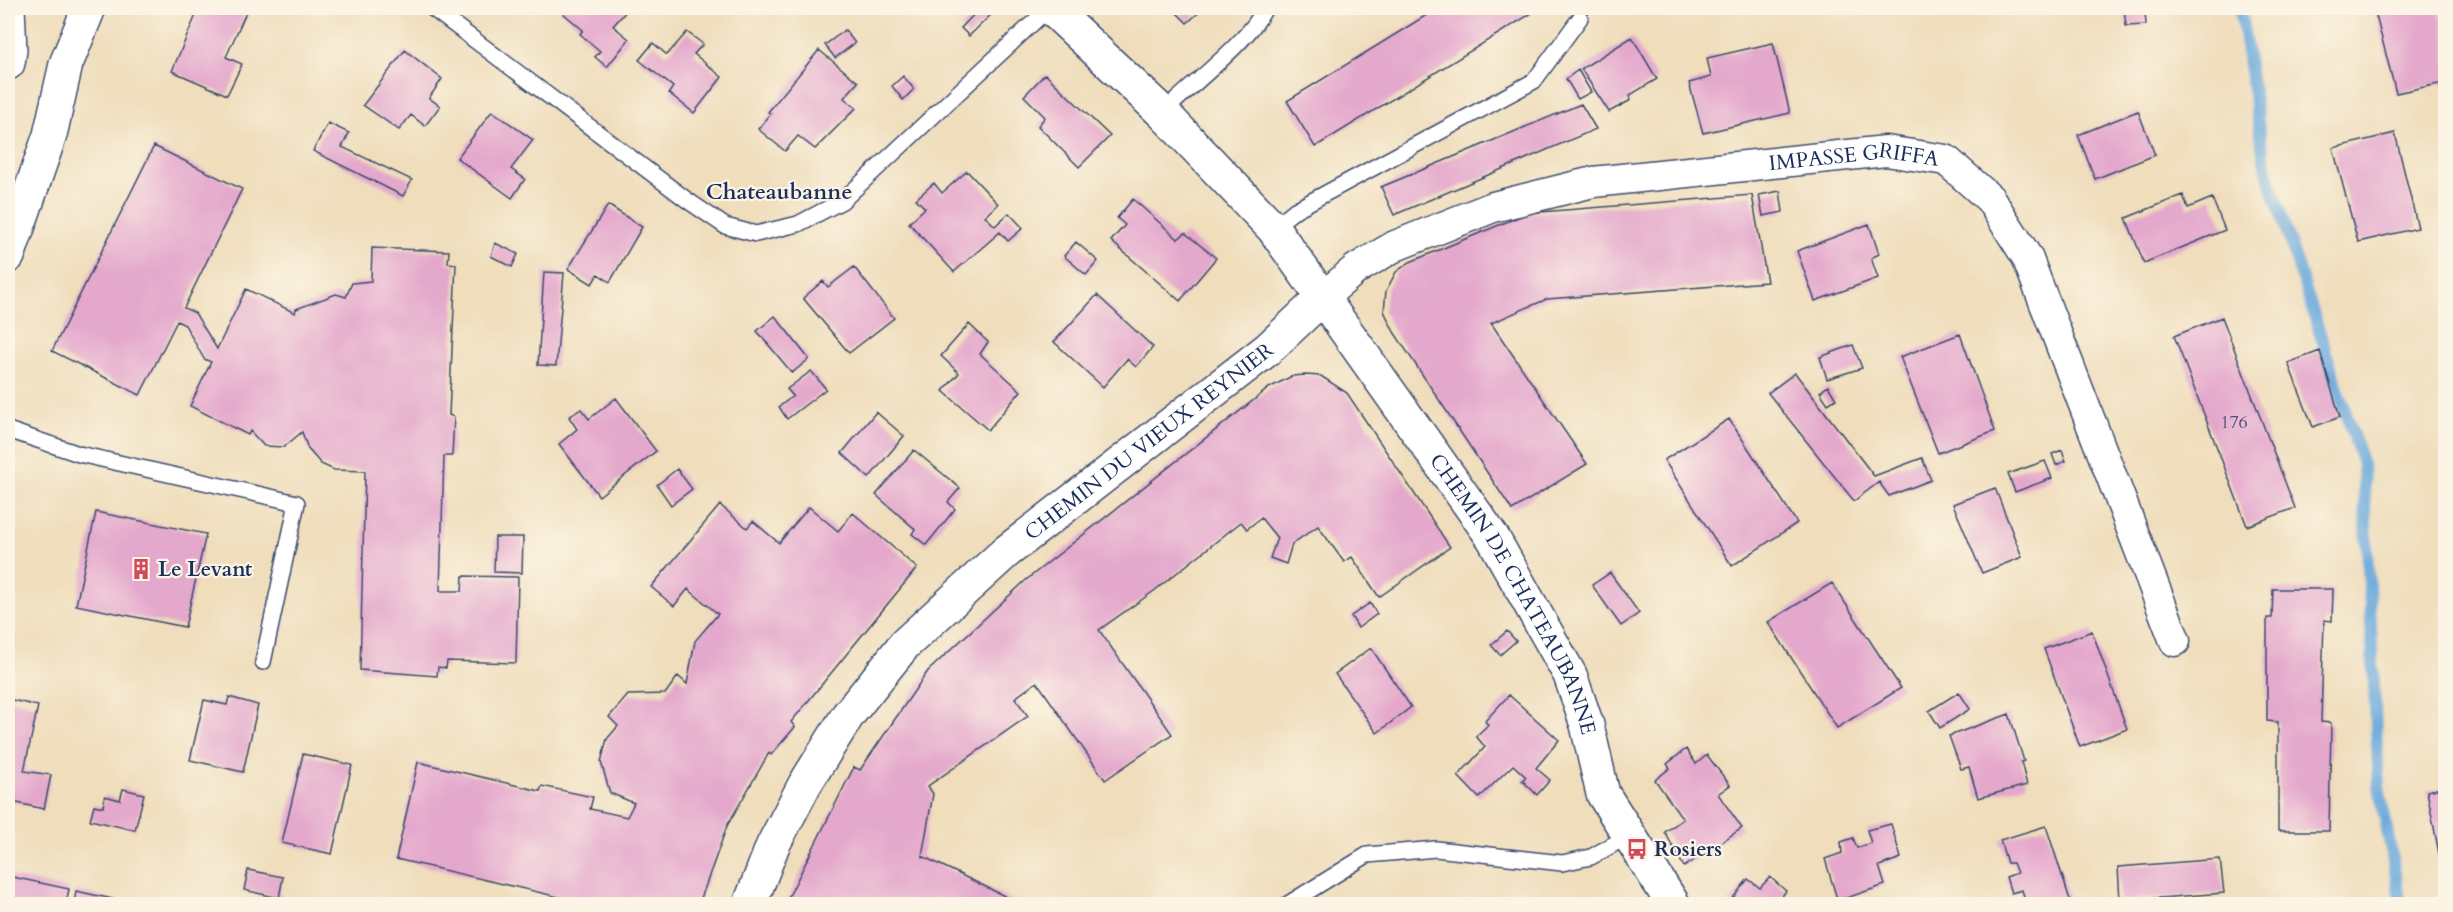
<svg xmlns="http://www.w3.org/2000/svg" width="2453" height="912" font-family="Cardo,serif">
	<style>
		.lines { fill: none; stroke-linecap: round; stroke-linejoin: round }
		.stream { stroke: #68a8db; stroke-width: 12 }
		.building { fill: #e4a8cc }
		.service-casing { stroke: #3b496c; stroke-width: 18 }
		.minor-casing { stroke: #3b496c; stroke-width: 33 }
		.tertiary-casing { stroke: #3b496c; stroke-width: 36 }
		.primary-casing { stroke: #3b496c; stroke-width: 36 }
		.service { stroke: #fff; stroke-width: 15 }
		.minor { stroke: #fff; stroke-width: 30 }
		.tertiary { stroke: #fff; stroke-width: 33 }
		.primary { stroke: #fff; stroke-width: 33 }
		.labels { text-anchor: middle; stroke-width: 4.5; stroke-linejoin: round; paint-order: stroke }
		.number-label { font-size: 18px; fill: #4d4d7a }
		.street-label { font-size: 21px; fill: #1b2f5e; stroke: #fcf5e5 }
		.poi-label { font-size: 21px; font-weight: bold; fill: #1b2f5e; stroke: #fcf5e5; text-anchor: start }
		.neighbourhood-label { font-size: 22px; font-weight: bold; fill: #1b2f5e; stroke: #fcf5e5 }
	</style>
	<rect width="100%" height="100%" fill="#fcf5e5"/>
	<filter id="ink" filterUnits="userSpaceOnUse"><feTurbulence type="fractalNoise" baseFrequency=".0167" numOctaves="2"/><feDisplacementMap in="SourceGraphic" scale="12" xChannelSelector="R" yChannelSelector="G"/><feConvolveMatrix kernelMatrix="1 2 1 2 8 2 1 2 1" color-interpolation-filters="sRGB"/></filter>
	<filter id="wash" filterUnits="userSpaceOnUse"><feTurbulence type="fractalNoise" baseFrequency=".008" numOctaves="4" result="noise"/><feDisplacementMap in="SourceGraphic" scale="24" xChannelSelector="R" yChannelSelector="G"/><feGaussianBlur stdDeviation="1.35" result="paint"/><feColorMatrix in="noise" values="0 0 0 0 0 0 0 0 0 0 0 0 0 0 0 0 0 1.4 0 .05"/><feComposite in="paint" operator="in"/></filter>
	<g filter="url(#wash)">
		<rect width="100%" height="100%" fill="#efddbb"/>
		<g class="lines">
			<path class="stream" d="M 2240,8 L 2265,165 L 2363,465 L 2379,787 L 2401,904"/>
		</g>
		<g id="blocks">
			<path class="building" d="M 199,8 L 248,8 L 226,57 L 242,64 L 227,95 L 172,71 Z
				M 557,8 L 629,8 L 613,26 L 629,39 L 607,67 L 595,57 L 600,51 L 580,34 L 583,30 Z
				M 914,8 L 927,8 L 920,14 Z
				M 980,8 L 998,8 L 969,36 L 961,28 Z
				M 1172,8 L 1204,8 L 1187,23 Z
				M 1438,8 L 1540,8 L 1315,147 L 1287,101 Z
				M 2124,8 L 2149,8 L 2149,11 L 2145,11 L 2146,25 L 2126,26 Z
				M 2374,8 L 2438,8 L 2446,38 L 2446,88 L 2443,83 L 2396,93 Z
				M 845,30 L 855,43 L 835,58 L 825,45 Z
				M 687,32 L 703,44 L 694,54 L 722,77 L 694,113 L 669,93 L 673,87 L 639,60 L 653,43 L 667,55 Z
				M 1632,37 L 1657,79 L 1630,95 L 1631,100 L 1609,112 L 1581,69 Z
				M 1773,43 L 1790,113 L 1703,133 L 1689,83 L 1711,77 L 1707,58 Z
				M 405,50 L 442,79 L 429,98 L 440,106 L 425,126 L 411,115 L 399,130 L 363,105 Z
				M 819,50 L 858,82 L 844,98 L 856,108 L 815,149 L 798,136 L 785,151 L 758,129 L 771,114 L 768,112 Z
				M 1578,70 L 1591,92 L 1578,99 L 1566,79 Z
				M 1045,74 L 1110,136 L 1079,167 L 1038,126 L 1045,117 L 1024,96 Z
				M 903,76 L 914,89 L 903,100 L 892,86 Z
				M 1581,104 L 1596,129 L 1394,215 L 1381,187 Z
				M 492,111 L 533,140 L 511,169 L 525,179 L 512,198 L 457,158 Z
				M 2138,111 L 2155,155 L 2095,179 L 2078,135 Z
				M 328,123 L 349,133 L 342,147 L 412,180 L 403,196 L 313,151 Z
				M 2395,133 L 2418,228 L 2358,242 L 2333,148 Z
				M 154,146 L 242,189 L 184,308 L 195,313 L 217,349 L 246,289 L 295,313 L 296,309 L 336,294 L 346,297 L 352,283 L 371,281 L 372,248 L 449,251 L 448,263 L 456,264 L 449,415 L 454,417 L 452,456 L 444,456 L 440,591 L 462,591 L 463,576 L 518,577 L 516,663 L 447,661 L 446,668 L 438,667 L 437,676 L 360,670 L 365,471 L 334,470 L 321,464 L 308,449 L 302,432 L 284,447 L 264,446 L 250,431 L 248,435 L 190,406 L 211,362 L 204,359 L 185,325 L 177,321 L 140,395 L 52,351 Z
				M 967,171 L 998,204 L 985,216 L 995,226 L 1009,213 L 1023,228 L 1008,241 L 1000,232 L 954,272 L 909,223 L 925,208 L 916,199 L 934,183 L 942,193 Z
				M 1780,191 L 1783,212 L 1763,216 L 1759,195 Z
				M 1752,195 L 1767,282 L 1547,299 L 1491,323 L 1587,464 L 1512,510 L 1394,332 L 1384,311 L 1386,291 L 1396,272 L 1410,262 L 1528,213 Z
				M 2183,195 L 2188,208 L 2212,198 L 2225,230 L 2144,263 L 2126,218 Z
				M 1133,199 L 1178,239 L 1185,233 L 1216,258 L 1180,301 L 1111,241 L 1125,225 L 1117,218 Z
				M 608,205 L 642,227 L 610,282 L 598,274 L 592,284 L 568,269 Z
				M 1869,224 L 1879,254 L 1871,258 L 1878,278 L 1815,301 L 1797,251 Z
				M 1076,242 L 1098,261 L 1086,275 L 1064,256 Z
				M 495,243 L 518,254 L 512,267 L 491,256 Z
				M 854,267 L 894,318 L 849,353 L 803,298 L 823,281 L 828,287 Z
				M 544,272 L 564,273 L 556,366 L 538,365 Z
				M 1097,295 L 1153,347 L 1136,367 L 1127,359 L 1103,387 L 1054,342 Z
				M 775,316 L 809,359 L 792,373 L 757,331 Z
				M 2222,317 L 2295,508 L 2247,526 L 2174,336 Z
				M 969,324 L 988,342 L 980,354 L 1021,391 L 988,430 L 943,391 L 959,373 L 941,356 Z
				M 1960,334 L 1995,431 L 1938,453 L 1900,357 Z
				M 1853,345 L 1862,368 L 1827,379 L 1820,357 Z
				M 2320,351 L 2340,417 L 2313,427 L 2288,363 Z
				M 811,371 L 826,389 L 787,419 L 779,407 L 793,396 L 787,389 Z
				M 1795,373 L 1874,476 L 1922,458 L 1931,480 L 1889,496 L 1879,482 L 1854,501 L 1768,393 Z
				M 1305,375 L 1321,376 L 1347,393 L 1450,547 L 1379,597 L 1352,557 L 1344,562 L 1318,526 L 1292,544 L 1286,564 L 1270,558 L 1277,538 L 1261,518 L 1247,529 L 1241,522 L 1154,591 L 1099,630 L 1172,734 L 1105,780 L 1037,682 L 1015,698 L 1028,716 L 928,786 L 933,794 L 922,856 L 1021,904 L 785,904 L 854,767 L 860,770 L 928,671 L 1026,580 L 1269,388 L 1292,376 Z
				M 1828,386 L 1836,399 L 1828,404 L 1820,392 Z
				M 616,398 L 656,451 L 599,496 L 559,444 L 577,429 L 569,417 L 581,409 L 589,419 Z
				M 876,412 L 904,436 L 869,478 L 842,453 Z
				M 1729,419 L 1797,523 L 1732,566 L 1664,460 Z
				M 914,450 L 960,488 L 948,502 L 955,509 L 926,545 L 912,534 L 915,529 L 876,495 Z
				M 2062,450 L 2066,461 L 2056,465 L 2052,454 Z
				M 2045,461 L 2052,478 L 2015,492 L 2008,474 Z
				M 677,469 L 692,489 L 671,505 L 657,485 Z
				M 1995,488 L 2022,557 L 1982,573 L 1953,504 Z
				M 720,505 L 747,528 L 753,521 L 779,543 L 809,507 L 838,531 L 853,513 L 917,568 L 791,722 L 795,727 L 771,755 L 769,753 L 727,826 L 699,904 L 589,904 L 396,859 L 418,762 L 540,791 L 542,786 L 593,797 L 590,809 L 627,817 L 634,803 L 610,793 L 601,762 L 607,739 L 618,726 L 609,717 L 628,695 L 665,694 L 678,676 L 687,684 L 695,641 L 718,614 L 688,589 L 674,606 L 651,587 Z
				M 96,512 L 206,534 L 185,627 L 76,605 Z
				M 495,537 L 523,537 L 522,573 L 494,572 Z
				M 1610,573 L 1639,613 L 1621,626 L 1592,585 Z
				M 1832,583 L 1901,688 L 1837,728 L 1768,622 Z
				M 2273,589 L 2333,589 L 2332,621 L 2324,620 L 2321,722 L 2331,723 L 2329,831 L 2278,831 L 2278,722 L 2267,721 L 2267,618 L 2272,618 Z
				M 1370,603 L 1377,614 L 1358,628 L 1351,616 Z
				M 1507,631 L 1516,641 L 1500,655 L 1491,645 Z
				M 2092,631 L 2127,729 L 2080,747 L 2044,649 Z
				M 1371,648 L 1411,707 L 1377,733 L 1335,674 Z
				M 1959,692 L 1970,709 L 1940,728 L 1929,711 Z
				M 1509,695 L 1559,740 L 1536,768 L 1550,780 L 1537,795 L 1522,780 L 1526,777 L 1513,765 L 1479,798 L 1458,776 L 1485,747 L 1476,736 L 1488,725 L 1485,721 Z
				M 229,697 L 258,705 L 243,772 L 190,760 L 204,700 L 227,705 Z
				M 8,699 L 38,706 L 24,771 L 51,775 L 44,809 L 8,801 Z
				M 2009,714 L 2024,761 L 2021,762 L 2027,785 L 1978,798 L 1969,767 L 1961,769 L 1949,736 Z
				M 1686,749 L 1696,764 L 1707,755 L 1730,785 L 1718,794 L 1742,828 L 1684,867 L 1665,832 L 1683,819 L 1655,780 L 1670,768 L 1667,764 Z
				M 303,754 L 352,765 L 332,854 L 282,843 Z
				M 2446,787 L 2446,880 L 2444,880 L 2427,791 Z
				M 123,789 L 144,794 L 135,830 L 90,820 L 94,805 L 103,807 L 105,796 L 120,800 Z
				M 1891,824 L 1901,858 L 1879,866 L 1885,885 L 1846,898 L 1837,899 L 1825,859 L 1842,853 L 1841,842 L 1853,838 L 1857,848 L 1871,843 L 1867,830 Z
				M 2046,826 L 2071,903 L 2065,904 L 2026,904 L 2022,890 L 2011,893 L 2006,877 L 2017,873 L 2013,863 L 2007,863 L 2000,840 Z
				M 2220,859 L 2224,893 L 2120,901 L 2118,867 Z
				M 248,870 L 283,877 L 279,898 L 244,890 Z
				M 8,876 L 69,889 L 66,904 L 8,904 Z
				M 1770,877 L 1786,891 L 1776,904 L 1728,904 L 1748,879 L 1760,888 Z
				M 76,891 L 113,899 L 111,904 L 74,904 Z"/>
		</g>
	</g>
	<g filter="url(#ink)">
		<use href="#blocks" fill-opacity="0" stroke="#3b496c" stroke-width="1.5"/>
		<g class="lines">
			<defs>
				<path id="service" d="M 432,8 L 687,200 L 725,226 L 756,234 L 798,224 L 842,201 L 1049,8
					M 1163,113 C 1192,83 1248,43 1265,8
					M 1273,228 L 1295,210 L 1534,81 L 1580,18
					M 8,430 L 79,454 L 297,503 L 263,662
					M 1288,904 L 1367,855 L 1436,849 L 1562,863 L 1591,857 L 1628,836"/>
				<g id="minor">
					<path id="s1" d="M 1322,298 L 1356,269 L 1395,246 L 1493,207 L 1593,182 L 1886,151 L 1946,160 L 1990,199 L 2027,257 L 2175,641"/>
				</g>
				<g id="tertiary">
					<path id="s2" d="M 1051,8 L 1163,113 L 1273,228 L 1493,538 L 1570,675 L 1587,725 L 1603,794 L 1673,904"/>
					<path id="s3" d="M 750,904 L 773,845 L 805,784 L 848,715 L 905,644 L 1006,552 L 1268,349 L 1322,298"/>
				</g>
				<path id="primary" d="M 8,63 L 10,50 L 8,8
					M 8,256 L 50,135 L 66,64 L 89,8"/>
			</defs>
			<use href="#service" class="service-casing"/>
			<use href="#minor" class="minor-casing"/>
			<use href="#tertiary" class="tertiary-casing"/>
			<use href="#primary" class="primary-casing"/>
			<use href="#service" class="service"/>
			<use href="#minor" class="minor"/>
			<use href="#tertiary" class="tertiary"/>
			<use href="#primary" class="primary"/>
		</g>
	</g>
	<defs>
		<symbol id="building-bare" viewBox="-9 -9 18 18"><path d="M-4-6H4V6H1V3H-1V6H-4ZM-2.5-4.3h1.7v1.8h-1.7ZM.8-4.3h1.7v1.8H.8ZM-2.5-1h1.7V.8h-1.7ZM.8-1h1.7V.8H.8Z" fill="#d1495b" stroke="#fcf5e5" stroke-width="2.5" paint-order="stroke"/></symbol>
		<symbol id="bus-bare" viewBox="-9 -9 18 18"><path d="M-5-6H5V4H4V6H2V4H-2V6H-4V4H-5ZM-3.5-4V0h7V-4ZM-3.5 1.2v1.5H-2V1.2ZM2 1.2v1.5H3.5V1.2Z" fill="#d1495b" stroke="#fcf5e5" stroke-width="2.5" paint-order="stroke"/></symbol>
	</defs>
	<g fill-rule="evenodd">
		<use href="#building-bare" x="126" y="554" width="30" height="30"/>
		<use href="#bus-bare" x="1622" y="834" width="30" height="30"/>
	</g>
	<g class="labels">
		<g class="number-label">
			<text x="2234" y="428">176</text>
		</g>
		<g class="street-label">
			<text dy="7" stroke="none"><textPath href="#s1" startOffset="561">IMPASSE GRIFFA</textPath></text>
			<text dy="7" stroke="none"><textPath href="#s3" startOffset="622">CHEMIN DU VIEUX REYNIER</textPath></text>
			<text dy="7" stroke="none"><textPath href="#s2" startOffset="752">CHEMIN DE CHATEAUBANNE</textPath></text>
		</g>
		<g class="poi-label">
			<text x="158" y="576">Le Levant</text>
			<text x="1654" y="856">Rosiers</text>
		</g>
		<g class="neighbourhood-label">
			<text x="779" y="199">Chateaubanne</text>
		</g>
	</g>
	<rect width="2453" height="912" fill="none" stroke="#fcf5e5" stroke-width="30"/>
</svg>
